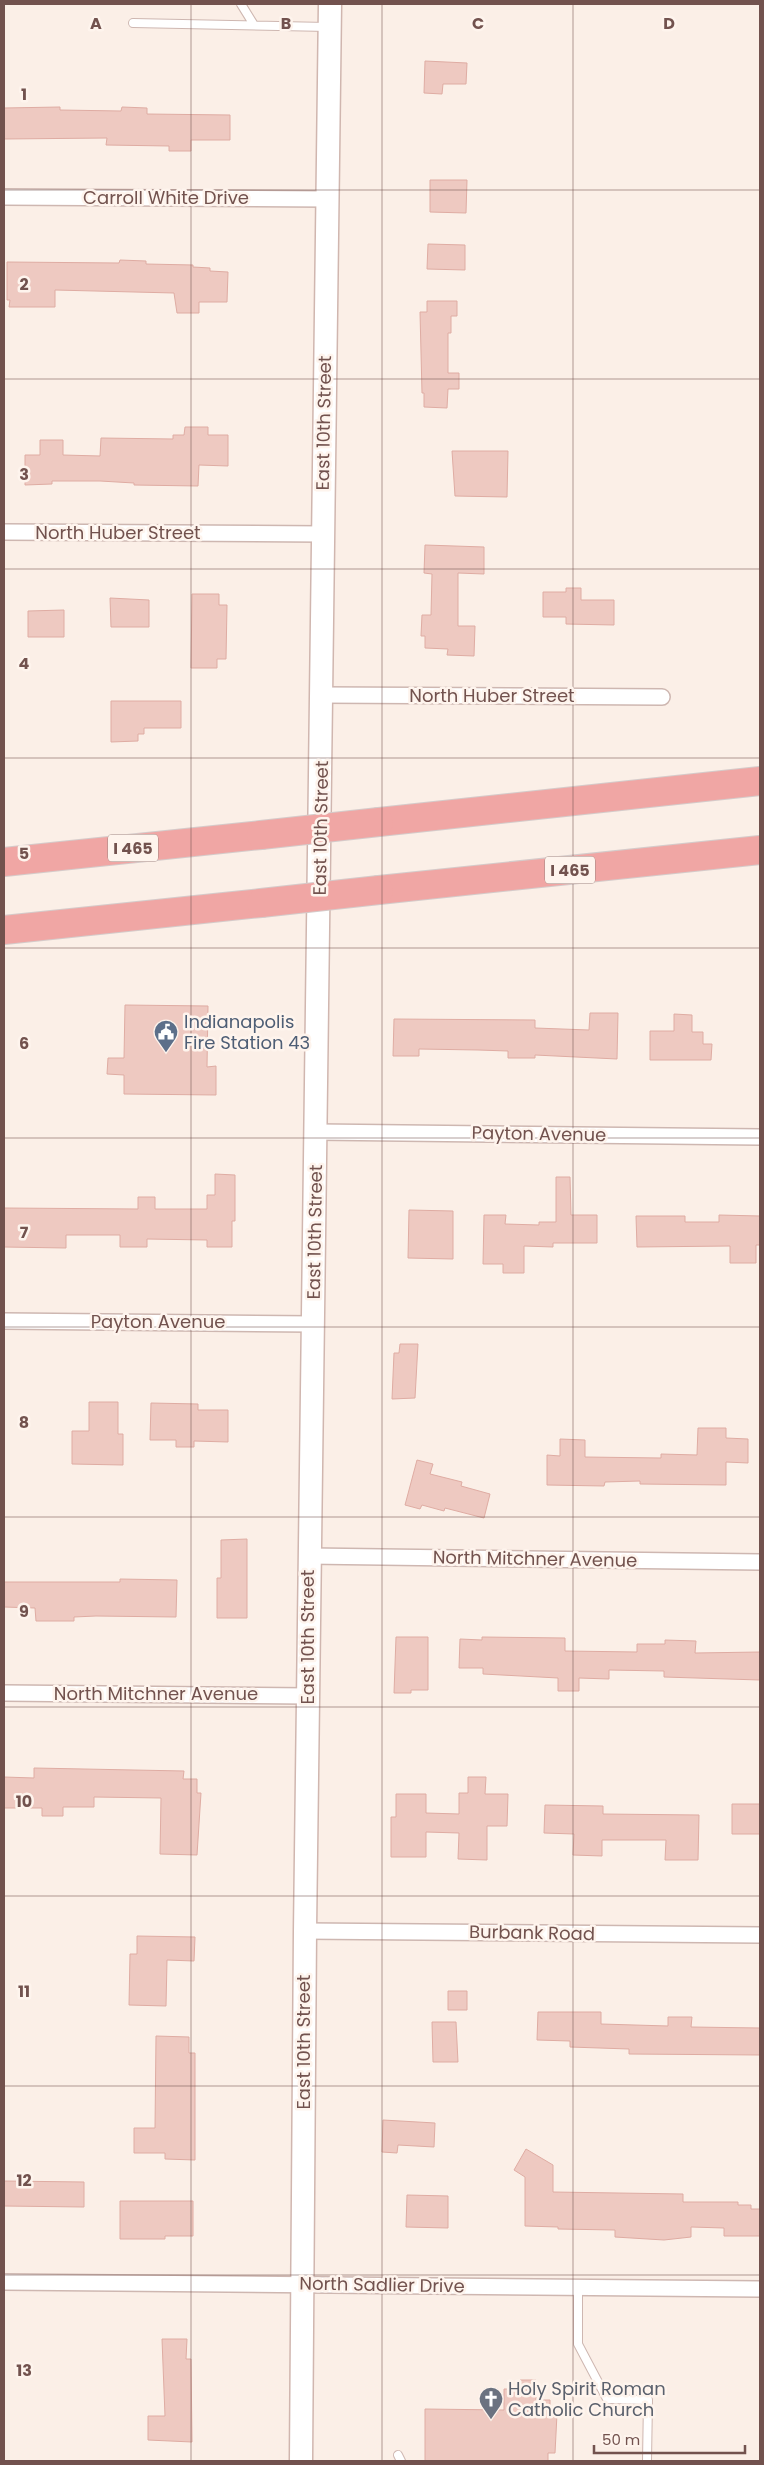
<svg xmlns="http://www.w3.org/2000/svg" width="764" height="2465" font-family="Poppins,sans-serif">
	<style>
		.building { fill: #eec9c1; stroke: #dfaca3 }
		.lines { fill: none; stroke-linecap: round; stroke-linejoin: round }
		.service-casing { stroke: #ceb7b1; stroke-width: 10 }
		.minor-casing { stroke: #ceb7b1; stroke-width: 18 }
		.secondary-casing { stroke: #d0b6af; stroke-width: 25 }
		.motorway-casing { stroke: #d5cbca; stroke-width: 30 }
		.service { stroke: #fff; stroke-width: 8 }
		.minor { stroke: #fff; stroke-width: 15 }
		.secondary { stroke: #fff; stroke-width: 22 }
		.motorway { stroke: #f0a6a4; stroke-width: 28 }
		.motorway-bridge-casing { stroke: #d5cbca; stroke-width: 30; stroke-linecap: butt }
		.motorway-bridge { stroke: #f0a6a4; stroke-width: 28 }
		.grid { fill: none; stroke: #72524e; stroke-width: 1; stroke-opacity: 0.55 }
		.labels { text-anchor: middle; stroke-width: 5; stroke-linejoin: round; paint-order: stroke }
		.shield { fill: #fef4ed; stroke: #9c837e; stroke-width: 1 }
		.shield-label { font-size: 16px; font-weight: bold; fill: #72524e }
		.street-label { font-size: 18px; fill: #72524e; stroke: #fef4ed }
		.service-label { font-size: 18px; fill: #4e5e75; stroke: #fef4ed; text-anchor: start }
		.worship-label { font-size: 18px; fill: #5b616d; stroke: #fef4ed; text-anchor: start }
		.grid-label { font-size: 16px; text-anchor: middle; font-weight: bold; fill: #72524e; stroke: #fef4ed; stroke-width: 5; stroke-linejoin: round; paint-order: stroke }
	</style>
	<rect width="100%" height="100%" fill="#fbefe7"/>
	<path class="building" d="M 425,61 L 467,63 L 466,84 L 443,84 L 442,94 L 424,93 Z
		M 60,107 L 60,110 L 121,111 L 122,107 L 147,108 L 147,114 L 230,115 L 230,140 L 191,140 L 191,151 L 169,151 L 169,146 L 106,145 L 107,138 L 4,139 L 4,108 Z
		M 430,180 L 467,180 L 466,213 L 430,212 Z
		M 428,244 L 465,245 L 465,270 L 427,269 Z
		M 120,260 L 146,261 L 146,264 L 193,265 L 193,267 L 210,268 L 210,271 L 228,272 L 227,302 L 199,302 L 199,313 L 177,313 L 174,293 L 55,290 L 55,307 L 9,307 L 10,300 L 7,300 L 7,262 L 119,263 Z
		M 427,301 L 457,301 L 457,316 L 451,316 L 451,333 L 448,333 L 448,373 L 459,373 L 459,389 L 448,389 L 447,408 L 424,407 L 424,393 L 422,393 L 420,312 L 427,312 Z
		M 185,427 L 208,427 L 208,435 L 228,435 L 228,466 L 199,465 L 198,486 L 134,485 L 134,483 L 100,481 L 52,481 L 52,484 L 25,485 L 25,455 L 40,455 L 40,440 L 63,440 L 63,455 L 100,456 L 101,438 L 173,439 L 173,435 L 184,435 Z
		M 452,451 L 508,451 L 507,497 L 455,496 Z
		M 425,545 L 484,547 L 484,574 L 458,573 L 458,626 L 475,626 L 474,656 L 447,655 L 448,649 L 425,648 L 425,636 L 421,636 L 422,615 L 431,615 L 432,574 L 424,573 Z
		M 566,588 L 581,588 L 581,600 L 614,600 L 614,625 L 566,624 L 566,617 L 543,617 L 543,592 L 566,592 Z
		M 192,594 L 219,594 L 219,605 L 227,605 L 226,659 L 217,659 L 217,668 L 191,668 Z
		M 110,598 L 149,600 L 149,627 L 111,627 Z
		M 64,610 L 64,637 L 28,637 L 28,611 Z
		M 111,701 L 181,701 L 181,728 L 144,728 L 144,734 L 138,734 L 138,741 L 111,742 Z
		M 125,1005 L 208,1006 L 207,1067 L 216,1066 L 216,1095 L 124,1094 L 124,1075 L 107,1074 L 108,1058 L 124,1058 Z
		M 590,1013 L 618,1013 L 617,1059 L 535,1055 L 535,1058 L 508,1058 L 508,1051 L 478,1050 L 419,1049 L 419,1056 L 393,1056 L 394,1019 L 535,1020 L 535,1028 L 589,1030 Z
		M 674,1014 L 692,1015 L 692,1032 L 703,1032 L 703,1044 L 712,1044 L 711,1060 L 650,1060 L 650,1031 L 674,1031 Z
		M 215,1174 L 235,1175 L 235,1221 L 232,1221 L 232,1247 L 207,1247 L 207,1240 L 147,1239 L 147,1247 L 120,1247 L 120,1235 L 66,1235 L 66,1248 L 4,1247 L 4,1208 L 138,1209 L 138,1197 L 155,1197 L 155,1209 L 207,1209 L 207,1195 L 215,1195 Z
		M 556,1177 L 570,1177 L 571,1215 L 597,1215 L 597,1243 L 553,1243 L 553,1247 L 524,1246 L 524,1273 L 503,1273 L 503,1264 L 483,1264 L 484,1215 L 506,1215 L 505,1224 L 539,1225 L 539,1222 L 556,1222 Z
		M 409,1210 L 453,1211 L 453,1259 L 408,1258 Z
		M 719,1215 L 760,1216 L 760,1245 L 756,1245 L 756,1263 L 730,1263 L 730,1246 L 637,1247 L 636,1216 L 685,1216 L 685,1222 L 719,1222 Z
		M 400,1344 L 418,1344 L 415,1398 L 392,1399 L 394,1353 L 399,1353 Z
		M 89,1402 L 118,1402 L 118,1434 L 123,1434 L 123,1465 L 72,1464 L 72,1431 L 89,1431 Z
		M 151,1403 L 198,1404 L 198,1410 L 228,1410 L 228,1442 L 194,1441 L 194,1447 L 176,1447 L 176,1440 L 150,1440 Z
		M 698,1428 L 726,1428 L 726,1438 L 748,1439 L 748,1463 L 726,1462 L 726,1485 L 640,1484 L 640,1481 L 605,1482 L 604,1486 L 547,1485 L 547,1455 L 560,1456 L 560,1439 L 585,1440 L 585,1457 L 661,1458 L 661,1454 L 697,1455 Z
		M 417,1460 L 433,1464 L 430,1474 L 462,1482 L 461,1486 L 490,1494 L 484,1518 L 445,1508 L 444,1511 L 422,1505 L 420,1509 L 405,1505 Z
		M 247,1539 L 247,1618 L 217,1618 L 217,1578 L 221,1578 L 221,1540 Z
		M 120,1579 L 177,1580 L 176,1617 L 96,1616 L 74,1617 L 74,1621 L 36,1621 L 35,1608 L 4,1607 L 4,1582 L 120,1582 Z
		M 396,1637 L 428,1637 L 428,1690 L 411,1690 L 411,1693 L 394,1693 Z
		M 482,1637 L 565,1638 L 565,1651 L 637,1652 L 637,1644 L 665,1644 L 665,1640 L 696,1641 L 695,1653 L 760,1652 L 760,1680 L 664,1677 L 664,1671 L 609,1670 L 609,1679 L 579,1678 L 579,1691 L 558,1691 L 558,1678 L 483,1674 L 483,1668 L 459,1668 L 460,1639 L 482,1640 Z
		M 34,1768 L 184,1771 L 183,1779 L 197,1779 L 197,1793 L 201,1793 L 197,1855 L 160,1854 L 161,1798 L 94,1797 L 94,1807 L 63,1807 L 63,1816 L 42,1816 L 42,1808 L 4,1808 L 4,1777 L 34,1778 Z
		M 468,1777 L 486,1777 L 485,1794 L 508,1794 L 507,1826 L 487,1826 L 487,1860 L 458,1859 L 459,1833 L 426,1832 L 426,1857 L 391,1857 L 391,1817 L 396,1817 L 396,1794 L 426,1794 L 426,1813 L 459,1814 L 459,1793 L 468,1793 Z
		M 732,1804 L 760,1804 L 760,1834 L 732,1834 Z
		M 545,1805 L 603,1806 L 603,1814 L 699,1815 L 698,1860 L 665,1860 L 666,1840 L 602,1840 L 602,1856 L 573,1855 L 574,1834 L 544,1833 Z
		M 137,1936 L 195,1937 L 194,1961 L 167,1960 L 166,2006 L 129,2005 L 130,1954 L 137,1954 Z
		M 448,1991 L 467,1991 L 467,2010 L 448,2010 Z
		M 538,2012 L 601,2012 L 601,2024 L 668,2026 L 668,2017 L 692,2017 L 691,2027 L 760,2028 L 760,2055 L 629,2054 L 629,2049 L 570,2047 L 570,2041 L 537,2040 Z
		M 432,2022 L 456,2022 L 458,2062 L 433,2062 Z
		M 156,2036 L 189,2037 L 189,2053 L 195,2053 L 195,2160 L 165,2159 L 165,2153 L 134,2153 L 134,2128 L 155,2128 Z
		M 383,2120 L 435,2123 L 434,2147 L 398,2145 L 397,2153 L 382,2152 Z
		M 526,2149 L 553,2165 L 553,2192 L 683,2194 L 683,2202 L 738,2202 L 738,2205 L 751,2205 L 751,2209 L 760,2209 L 760,2236 L 724,2236 L 724,2228 L 691,2227 L 691,2237 L 664,2240 L 615,2237 L 615,2230 L 558,2229 L 558,2227 L 525,2226 L 525,2177 L 514,2170 Z
		M 4,2181 L 84,2182 L 84,2207 L 4,2206 Z
		M 407,2195 L 448,2196 L 448,2228 L 406,2227 Z
		M 120,2201 L 193,2201 L 193,2236 L 165,2236 L 165,2239 L 120,2239 Z
		M 162,2339 L 187,2339 L 186,2359 L 191,2359 L 192,2442 L 148,2440 L 148,2416 L 165,2416 Z
		M 520,2380 L 536,2380 L 536,2400 L 550,2400 L 550,2414 L 557,2414 L 555,2453 L 548,2453 L 548,2461 L 425,2461 L 425,2409 L 504,2410 L 504,2389 L 520,2389 Z"/>
	<g class="lines">
		<defs>
			<path id="service" d="M 241,4 L 254,25
				M 133,23 L 328,27
				M 578,2287 L 578,2344 L 607,2399 L 648,2400 L 647,2461
				M 398,2455 L 401,2461"/>
			<path id="minor" d="M 4,197 L 328,199
				M 4,532 L 323,534
				M 322,695 L 662,697
				M 317,1132 L 760,1137
				M 4,1321 L 313,1324
				M 309,1556 L 760,1562
				M 4,1693 L 308,1696
				M 305,1931 L 760,1935
				M 4,2282 L 760,2289"/>
			<path id="secondary" d="M 301,2461 L 305,1931 L 330,4"/>
			<path id="motorway" d="M 379,822 L 760,781
				M 4,862 L 261,835
				M 379,890 L 760,850
				M 4,930 L 261,903"/>
		</defs>
		<use href="#service" class="service-casing"/>
		<use href="#minor" class="minor-casing"/>
		<use href="#secondary" class="secondary-casing"/>
		<use href="#motorway" class="motorway-casing"/>
		<use href="#service" class="service"/>
		<use href="#minor" class="minor"/>
		<use href="#secondary" class="secondary"/>
		<use href="#motorway" class="motorway"/>
		<defs>
			<path id="motorway-bridge" d="M 261,835 L 379,822
				M 261,903 L 379,890"/>
		</defs>
		<use href="#motorway-bridge" class="motorway-bridge-casing"/>
		<use href="#motorway-bridge" class="motorway-bridge"/>
	</g>
	<path class="grid" d="M 191,4 L 191,2461M 382,4 L 382,2461M 573,4 L 573,2461M 4,190 L 760,190M 4,379 L 760,379M 4,569 L 760,569M 4,758 L 760,758M 4,948 L 760,948M 4,1138 L 760,1138M 4,1327 L 760,1327M 4,1517 L 760,1517M 4,1707 L 760,1707M 4,1896 L 760,1896M 4,2086 L 760,2086M 4,2275 L 760,2275"/>
	<defs>
		<symbol id="civic-pin" viewBox="-11 -11 22 30"><path d="M0 17L-7.5 6A9.5 9.5 0 1 1 7.5 6Z" fill="#5c6f8a" stroke="#fef4ed"/><path d="M-.6-6.5H3V-4.5H.6V-3L4-1V1h2V6H-6V1h2V-1L-.6-3ZM-1.2 2.5V6h2.4V2.5Z" fill="#fff"/></symbol>
		<symbol id="church-pin" viewBox="-11 -11 22 30"><path d="M0 17L-7.5 6A9.5 9.5 0 1 1 7.5 6Z" fill="#6b7280" stroke="#fef4ed"/><path d="M-1.2-6h2.4v3.5h3.3v2.4h-3.3V6h-2.4V-.1h-3.3v-2.4h3.3Z" fill="#fff"/></symbol>
	</defs>
	<g fill-rule="evenodd">
		<use href="#civic-pin" x="152" y="1018" width="28" height="38"/>
		<use href="#church-pin" x="477" y="2385" width="28" height="38"/>
	</g>
	<g class="labels">
		<g class="shield">
			<rect x="108" y="834.5" width="50" height="27" rx="4"/>
			<rect x="545" y="856.5" width="50" height="27" rx="4"/>
		</g>
		<g class="shield-label">
			<text x="133" y="854">I 465</text>
			<text x="570" y="876">I 465</text>
		</g>
		<g class="street-label">
			<text x="166" y="204">Carroll White Drive</text>
			<text transform="translate(324 423) rotate(-89)" y="6">East 10th Street</text>
			<text x="118" y="539">North Huber Street</text>
			<text x="492" y="702">North Huber Street</text>
			<text transform="translate(321 828) rotate(-89)" y="6">East 10th Street</text>
			<text transform="translate(539 1134) rotate(1)" y="6">Payton Avenue</text>
			<text transform="translate(315 1232) rotate(-89)" y="6">East 10th Street</text>
			<text x="158" y="1328">Payton Avenue</text>
			<text transform="translate(535 1559) rotate(1)" y="6">North Mitchner Avenue</text>
			<text transform="translate(308 1637) rotate(-90)" y="6">East 10th Street</text>
			<text x="156" y="1700">North Mitchner Avenue</text>
			<text transform="translate(532 1933) rotate(1)" y="6">Burbank Road</text>
			<text transform="translate(304 2042) rotate(-90)" y="6">East 10th Street</text>
			<text transform="translate(382 2285) rotate(1)" y="6">North Sadlier Drive</text>
		</g>
		<g class="service-label">
			<text x="184" y="1028">Indianapolis<tspan x="184" dy="21">Fire Station 43</tspan></text>
		</g>
		<g class="worship-label">
			<text x="508" y="2395">Holy Spirit Roman<tspan x="508" dy="21">Catholic Church</tspan></text>
		</g>
	</g>
	<g class="grid-label">
		<text x="96" y="29">A</text>
		<text x="286" y="29">B</text>
		<text x="478" y="29">C</text>
		<text x="669" y="29">D</text>
		<text x="24" y="100">1</text>
		<text x="24" y="290">2</text>
		<text x="24" y="480">3</text>
		<text x="24" y="669">4</text>
		<text x="24" y="859">5</text>
		<text x="24" y="1049">6</text>
		<text x="24" y="1238">7</text>
		<text x="24" y="1428">8</text>
		<text x="24" y="1617">9</text>
		<text x="24" y="1807">10</text>
		<text x="24" y="1997">11</text>
		<text x="24" y="2186">12</text>
		<text x="24" y="2376">13</text>
	</g>
	<rect width="764" height="2465" fill="none" stroke="#72524e" stroke-width="10"/>
	<path d="M594 2445v8h151v-8" fill="none" stroke="#72524e" stroke-width="2.5"/>
	<text x="602" y="2445" font-size="15" fill="#72524e" stroke="#fef4ed" stroke-width="4" paint-order="stroke">50 m</text>
</svg>
